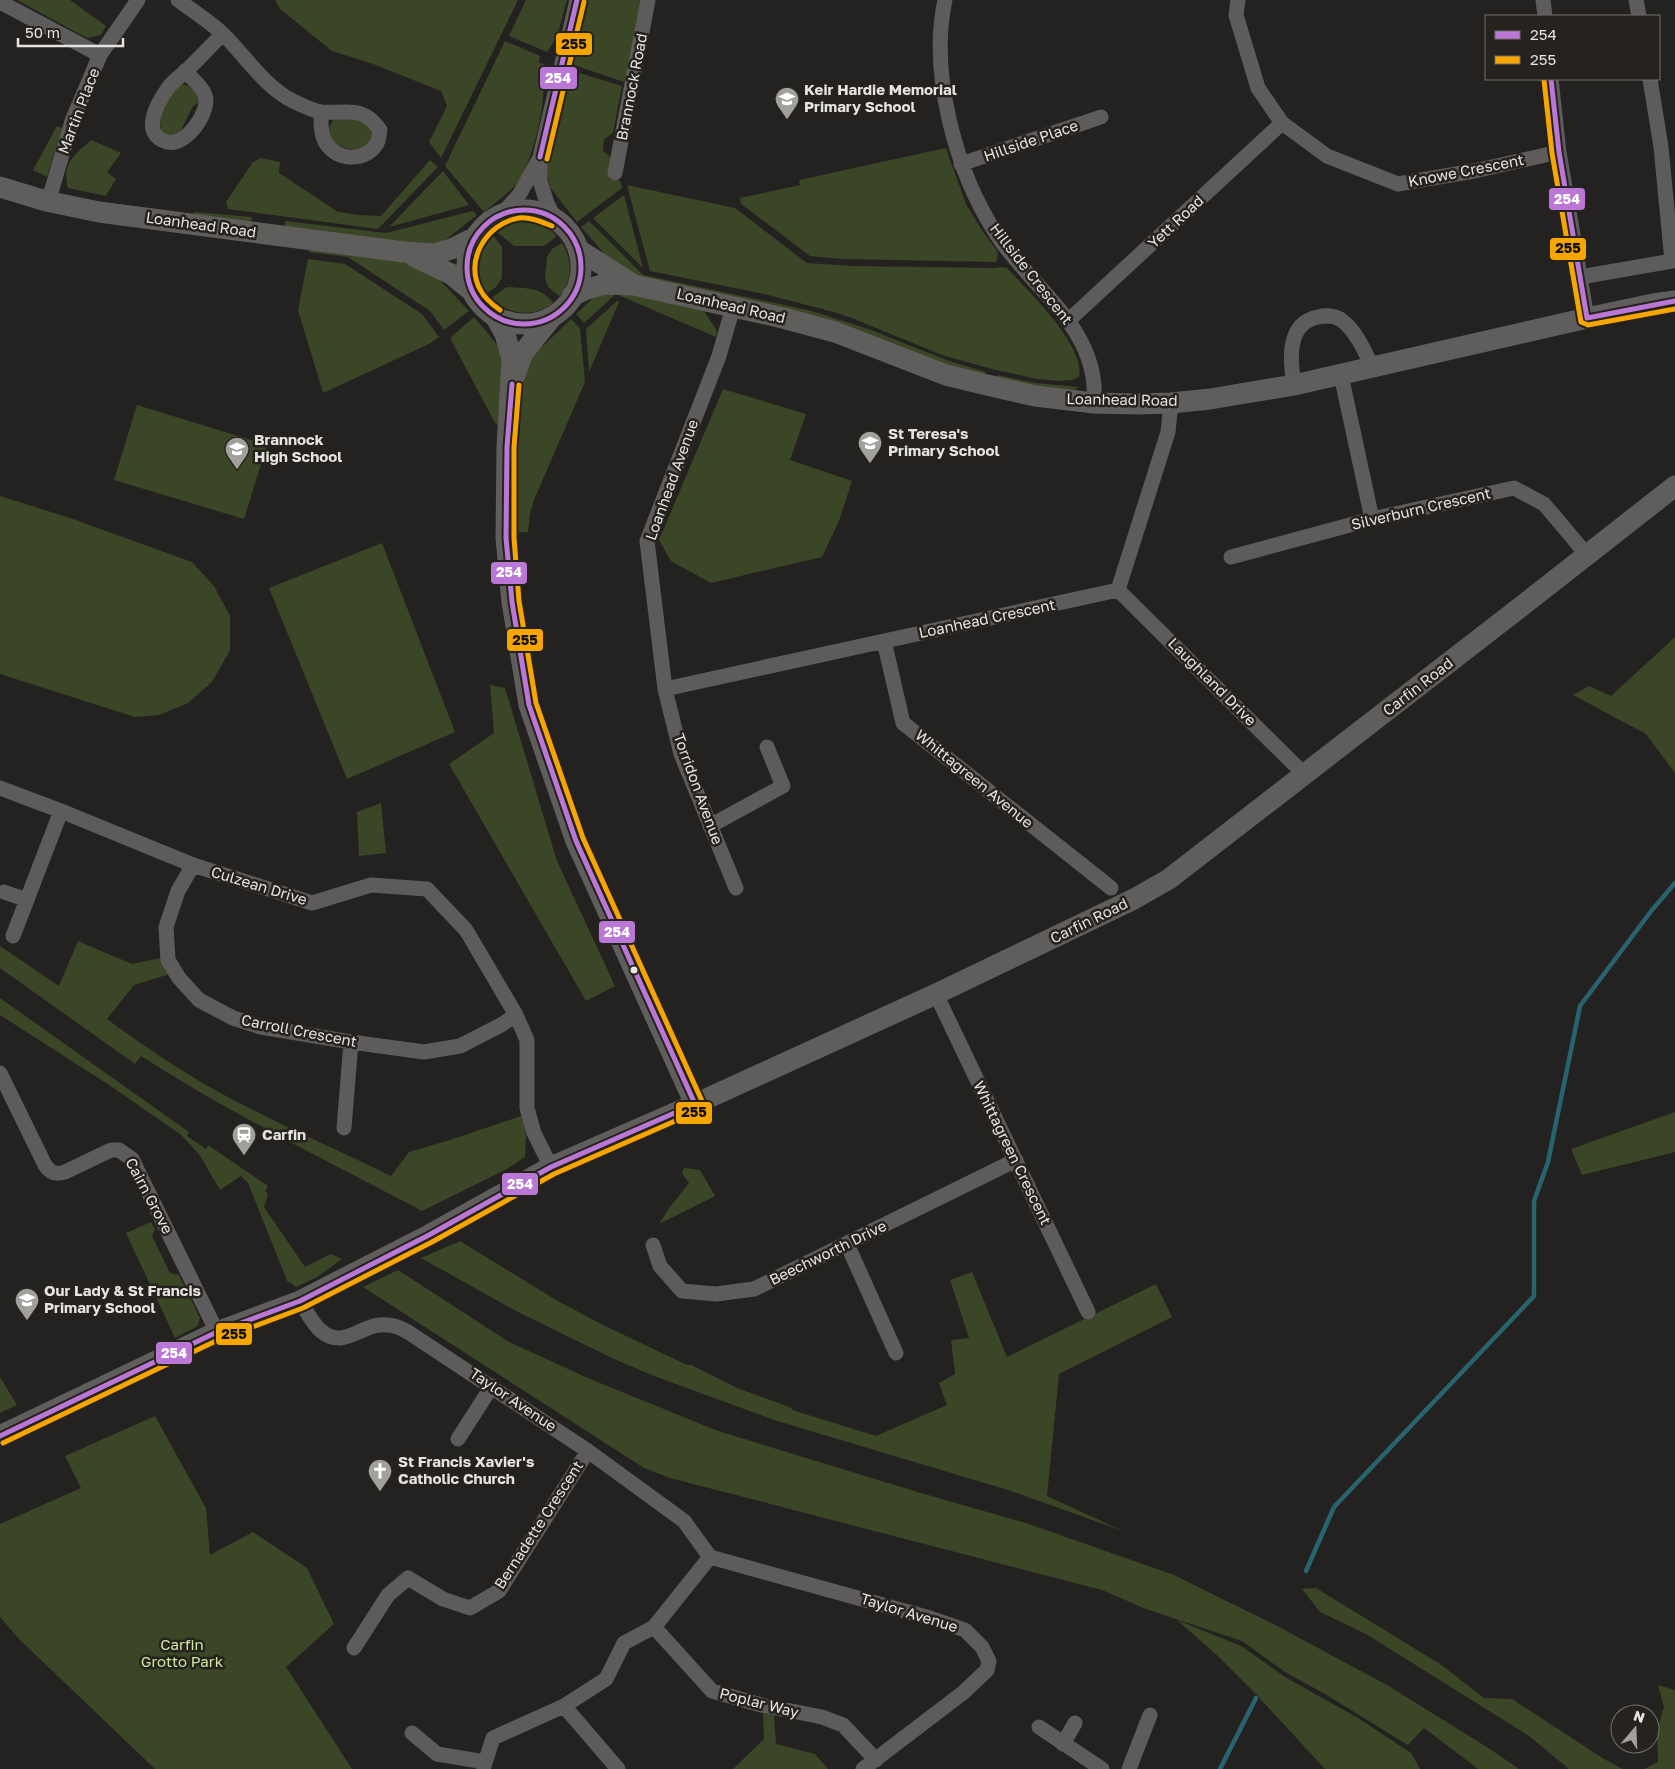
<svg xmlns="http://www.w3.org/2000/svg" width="1675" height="1769" font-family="'Golos Text',sans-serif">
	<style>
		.green { fill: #3a4625 }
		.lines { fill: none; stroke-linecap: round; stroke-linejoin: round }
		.stream { stroke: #276470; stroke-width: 4.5 }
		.street { stroke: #5d5b5b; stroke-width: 15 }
		.secondary { stroke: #605e5c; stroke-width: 21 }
		.bus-1-casing { stroke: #26231e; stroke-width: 9 }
		.bus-2-casing { stroke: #26231e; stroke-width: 9 }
		.bus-1 { stroke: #ba77d6; stroke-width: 5 }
		.bus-2 { stroke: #f7a600; stroke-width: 5 }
		.bus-dot { fill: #e6e4e0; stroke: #26231e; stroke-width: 2 }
		.labels { text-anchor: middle; stroke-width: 5; stroke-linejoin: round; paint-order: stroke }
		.street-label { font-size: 15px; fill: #e6e4e0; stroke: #26231e }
		.poi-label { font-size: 15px; font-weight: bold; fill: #e6e4e0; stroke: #26231e; text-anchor: start }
		.park-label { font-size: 15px; fill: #cce89f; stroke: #26231e }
		.line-badge { stroke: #26231e; stroke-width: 2 }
		.badge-label { font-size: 14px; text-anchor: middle; font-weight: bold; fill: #fff }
		.pale-badge-label { font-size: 14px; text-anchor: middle; font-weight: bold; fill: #111 }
	</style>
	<rect width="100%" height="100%" fill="#242220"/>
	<path class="green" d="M 17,0 L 70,0 L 106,26 L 101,35 L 87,38 Z
		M 275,0 L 518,0 L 441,158 L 429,142 L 447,106 L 441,91 L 373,64 L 332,51 L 280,9 Z
		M 526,0 L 567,0 L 557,37 L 547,52 L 509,36 Z
		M 584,0 L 644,0 L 628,81 L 625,80 L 624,82 L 568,63 Z
		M 505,41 L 540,56 L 539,63 L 545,64 C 542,76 544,87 543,99 C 541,122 531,165 516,184 C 508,194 494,203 484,212 L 445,166 Z
		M 573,71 L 622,86 L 613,133 L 604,139 L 603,151 C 615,158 611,167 609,179 L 620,181 L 622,188 L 577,222 L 550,187 L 546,167 L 565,76 L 571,77 Z
		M 181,84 C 192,85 196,93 202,101 L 193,106 L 180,132 L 169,136 L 161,130 C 157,111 165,94 181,84 Z
		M 334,119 L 360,119 L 375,130 L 370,142 L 359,150 C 341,149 319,140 334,119 Z
		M 57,126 L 62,128 L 47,177 L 33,170 Z
		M 91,140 L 121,153 L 107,172 L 116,179 L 106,196 L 68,188 C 61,163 75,155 91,140 Z
		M 946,148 L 966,204 L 983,232 L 998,252 L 996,262 L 842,259 L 810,256 L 741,204 L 740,198 L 800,185 L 799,180 Z
		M 261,158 L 280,162 L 279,173 L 338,212 L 360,215 L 381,216 L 430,160 L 438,167 L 378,229 L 228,209 L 226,202 L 253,162 Z
		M 443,171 L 469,205 L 389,227 Z
		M 627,185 L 735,208 L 807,263 L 852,266 L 995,268 L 1002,267 L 1007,268 C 1027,290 1086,346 1079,377 L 1072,380 L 1059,381 L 1037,379 L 992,369 L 942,355 L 852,318 L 830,311 L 764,294 L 650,271 Z
		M 624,195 L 643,268 L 593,218 Z
		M 473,211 L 477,215 L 444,241 L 427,245 L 284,228 L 285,221 L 386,233 Z
		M 194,212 L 252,217 L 251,224 L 193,216 Z
		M 589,221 L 643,275 L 812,311 L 871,330 L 949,361 L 986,372 L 984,376 L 645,280 L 602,254 L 603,252 L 581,227 Z
		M 519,222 C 533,223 547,225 557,236 L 544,246 L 514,246 L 496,231 L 504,226 Z
		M 492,234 L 502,247 L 502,278 L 496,287 L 486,294 C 474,276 475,249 492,234 Z
		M 562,243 C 572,258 573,283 559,296 L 548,287 L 545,278 L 547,257 L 552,249 Z
		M 308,247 L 407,261 L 436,276 L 469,311 L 444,330 L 430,311 L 348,257 L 309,252 Z
		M 308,259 L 345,264 L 422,314 L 439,337 L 429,344 L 323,393 L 298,310 Z
		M 507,287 C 527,289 540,286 553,303 C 536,318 506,315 491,298 Z
		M 616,290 L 704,311 L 717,331 L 716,337 L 616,294 L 584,323 L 576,314 L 594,297 Z
		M 617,301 L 619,302 L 589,372 L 586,329 Z
		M 474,317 L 501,349 L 503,364 L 500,427 L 495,423 L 450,338 Z
		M 571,319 L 580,328 L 585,382 L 534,500 L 530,513 L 528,532 L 515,533 L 519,388 L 527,364 L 541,345 L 543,346 Z
		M 997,375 L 1036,383 L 1079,387 L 1073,391 L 1064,391 L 996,379 Z
		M 723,389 L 806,414 L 790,460 L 852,481 L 839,521 L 822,557 L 711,583 L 671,561 L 659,540 Z
		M 137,405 L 267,445 L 244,519 L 114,480 Z
		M 0,496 L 70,518 L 192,562 L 214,586 L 230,616 L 230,650 L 212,682 L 188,703 L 159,715 L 135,717 L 0,674 Z
		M 382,543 L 455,732 L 347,779 L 269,588 Z
		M 1675,637 L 1675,773 L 1646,734 L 1573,695 L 1589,686 L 1611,696 Z
		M 490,685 L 505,688 L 557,861 L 615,986 L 586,1001 L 449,764 L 494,733 Z
		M 381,803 L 386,853 L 359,856 L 357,812 Z
		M 78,941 L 132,964 L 166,957 L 173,973 L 134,985 L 107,1019 C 145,1047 185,1074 226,1096 C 280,1125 336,1149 391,1176 L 409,1152 L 450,1140 L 524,1115 L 526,1135 L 525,1157 L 507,1169 L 422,1211 C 327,1161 231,1114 141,1056 L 135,1064 L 0,968 L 0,946 L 59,986 Z
		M 0,998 L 189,1132 L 187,1136 L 206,1149 L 208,1145 L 268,1186 L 265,1191 L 268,1194 L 264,1207 L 305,1267 L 331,1254 L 342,1259 L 317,1277 L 296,1287 L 290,1282 L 288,1283 L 248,1183 L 241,1176 L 220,1190 L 199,1154 L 180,1134 L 109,1085 L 0,1015 Z
		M 1675,1112 L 1675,1152 L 1582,1175 L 1571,1149 Z
		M 684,1168 L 700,1170 L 715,1196 L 659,1224 L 670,1207 L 689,1183 L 682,1173 Z
		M 151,1222 L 155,1229 L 152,1236 L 170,1273 L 179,1275 L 200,1318 L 198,1326 L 175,1338 L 126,1233 Z
		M 460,1241 L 556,1300 L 601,1324 L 687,1365 L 691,1365 L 737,1388 L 792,1408 L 792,1410 L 876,1436 L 947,1405 L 939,1383 L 955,1374 L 951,1340 L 969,1338 L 950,1280 L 972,1272 L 1007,1357 L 1156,1284 L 1172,1317 L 1059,1374 L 1047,1496 L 1123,1531 L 1008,1490 L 774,1420 L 654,1376 L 614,1359 L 516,1311 L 421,1258 Z
		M 398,1270 L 509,1342 L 590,1379 L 718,1431 L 921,1493 L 1026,1523 L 1174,1575 L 1279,1627 L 1387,1685 L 1490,1749 L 1519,1769 L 1478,1769 L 1424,1728 L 1408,1745 L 1325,1694 L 1285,1672 L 1242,1641 L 1146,1609 L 1102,1590 L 670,1478 L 644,1468 L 363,1287 Z
		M 0,1377 L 17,1405 L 0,1413 Z
		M 155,1416 L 206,1508 L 210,1555 L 253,1532 L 307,1568 L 334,1624 L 286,1667 L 352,1769 L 155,1769 L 20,1640 L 0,1617 L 0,1524 L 81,1488 L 65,1456 Z
		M 1316,1588 L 1440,1664 L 1484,1698 L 1512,1699 L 1604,1759 L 1623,1769 L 1569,1769 L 1529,1736 L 1366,1634 L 1320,1612 L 1302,1589 Z
		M 1177,1620 L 1241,1646 L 1285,1677 L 1358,1718 L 1411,1753 L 1420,1769 L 1325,1769 L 1253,1691 L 1219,1657 Z
		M 1658,1685 L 1675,1690 L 1675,1769 L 1644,1769 L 1658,1762 L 1657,1731 L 1664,1707 Z
		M 763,1713 L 774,1715 L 776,1744 L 815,1754 L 828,1769 L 733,1769 L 764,1739 Z"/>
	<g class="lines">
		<path class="stream" d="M 1306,1571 L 1334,1507 L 1534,1296 L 1534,1201 L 1548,1162 L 1580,1006 L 1652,910 L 1675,883
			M 1220,1769 L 1256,1698"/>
		<path class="street" d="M 178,0 C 193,11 210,22 224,35 C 245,56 266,88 293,101 C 301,105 313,111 322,112 C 347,114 363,105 380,130 C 379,135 379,141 376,145 C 364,161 341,161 328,146 C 320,137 321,122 321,112
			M 945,0 C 929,73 956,173 997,235 C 1033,290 1100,329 1094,403
			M 1238,0 L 1236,15 L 1258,88 L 1282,123 L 1327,156 L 1398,184 L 1474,171 L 1559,152
			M 1543,0 L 1545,16
			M 1636,0 L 1639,16
			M 0,2 L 100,55
			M 185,71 C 191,78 202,86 205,95 C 211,111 186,147 167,142 C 139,134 158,102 168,88 C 172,82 179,77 185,72 C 198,60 210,46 223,34
			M 1551,79 L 1559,152 L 1587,318
			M 961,164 L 1101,117
			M 615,173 L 648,0
			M 46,201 L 52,189 L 72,121 L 100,55 L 138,0
			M 501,215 L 519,195 L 538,161
			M 555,219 L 547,203 L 540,181 L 540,157 L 577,0
			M 1580,277 L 1672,261 L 1661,147 L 1650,79
			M 733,307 L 719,356 L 647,541 L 665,689 L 681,754 L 736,888
			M 1069,320 L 1282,123
			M 1341,375 L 1372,519
			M 1294,385 C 1290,361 1286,323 1318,317 C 1326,315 1332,315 1340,319 C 1355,329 1365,351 1372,367
			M 1231,557 L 1372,519 L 1514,488 L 1544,504 L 1587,555
			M 1118,590 L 1305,775
			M 884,641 L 903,723 L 1111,888
			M 665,689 L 1118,590 L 1168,432 L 1171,403
			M 0,788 L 61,811 L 193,865 L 312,903 L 371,885 L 427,889 L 466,930 L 516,1015 L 527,1040 L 527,1108 L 534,1133 L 551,1167
			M 710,826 L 783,786 L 767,747
			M 193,865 L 178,891 L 166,927 L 168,960 L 179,978 L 199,1000 L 233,1018 L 261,1027 L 351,1042 L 424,1052 L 460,1046 L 501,1025 L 516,1015
			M 4,892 L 27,900
			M 13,936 L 61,811
			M 936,994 L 1088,1312
			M 0,1073 L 45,1165 C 50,1173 56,1175 65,1172 L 111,1150 L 119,1150 L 132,1159 L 217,1332
			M 344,1128 L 351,1042
			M 847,1244 L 896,1353
			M 653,1245 L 660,1266 L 682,1291 L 716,1294 L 754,1289 L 1016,1160
			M 300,1301 C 306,1310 312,1323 320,1330 C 340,1348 355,1331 374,1326 C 386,1323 398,1326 408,1332 L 588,1451 L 684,1521 L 710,1557 L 930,1618 L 965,1630 L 982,1647 L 989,1661 L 987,1670 L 964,1692 L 863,1769
			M 458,1439 L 492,1386
			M 654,1627 L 712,1691 L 761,1705 L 822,1717 L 843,1725 L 876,1760
			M 354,1648 L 388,1595 L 408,1578 L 443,1599 L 470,1608 L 499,1591 L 588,1451
			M 564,1706 L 618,1769
			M 1039,1727 L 1102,1769
			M 412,1733 L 437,1754 L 485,1762
			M 1063,1744 L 1075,1723
			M 483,1769 L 493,1738 L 564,1706 L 606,1679 L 624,1643 L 654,1627 L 710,1557
			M 1129,1769 L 1150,1715"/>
		<path class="secondary" d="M 0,187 L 46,201 L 99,212 L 404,252 L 435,254 L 454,248 L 474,238
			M467 267a57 57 0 1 1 114 0a57 57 0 1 1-114 0Z
			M 579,250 L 631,283
			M 415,257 L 451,274 L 472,291
			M 572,296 L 584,290 L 605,284 L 634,285 L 783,318 L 835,332 L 946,375 L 987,385 L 1035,396 L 1094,403 L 1138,404 L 1171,403 L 1210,399 L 1294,385 L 1587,318 L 1653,304 L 1675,301
			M 495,316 L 505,334 L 512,359 L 507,447 L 506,538 L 512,602 L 529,705 L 576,841 L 695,1104
			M 514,377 L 523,353 L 552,317
			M 0,1436 L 217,1332 L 300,1301 L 429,1235 L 551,1167 L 695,1104 L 936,994 L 1134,899 L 1169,879 L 1518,609 L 1675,486"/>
		<defs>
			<path id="bus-1" d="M 1551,79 L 1559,152 L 1587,318
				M 540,157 L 577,0
				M467 267a57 57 0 1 1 114 0a57 57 0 1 1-114 0Z
				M 1587,318 L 1675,301
				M 512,384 L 507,447 L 506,538 L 512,602 L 529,705 L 576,841 L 695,1104
				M 0,1436 L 217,1332 L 300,1301 L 429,1235 L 551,1167 L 695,1104"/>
			<path id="bus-2" d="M 1544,80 L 1552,153 L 1581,322 L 1588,325 L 1675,309
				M 547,159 L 584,2
				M 500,310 C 493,305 485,299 481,291 C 463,261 487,223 519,218 C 531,217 542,222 552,226
				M 3,1443 L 220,1339 L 303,1308 L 432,1242 L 554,1174 L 698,1111 L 702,1107 L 702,1101 L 583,838 L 536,703 L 519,601 L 514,538 L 514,447 L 519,385"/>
		</defs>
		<use href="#bus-1" class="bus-1-casing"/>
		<use href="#bus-2" class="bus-2-casing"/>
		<use href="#bus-1" class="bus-1"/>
		<use href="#bus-2" class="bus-2"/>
	</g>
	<defs>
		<symbol id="school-pin" viewBox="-11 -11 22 30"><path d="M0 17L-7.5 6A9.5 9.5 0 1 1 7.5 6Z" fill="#a2a09d" stroke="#26231e"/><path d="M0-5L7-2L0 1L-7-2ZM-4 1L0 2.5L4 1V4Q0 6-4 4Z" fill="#fff"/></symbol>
		<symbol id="station-pin" viewBox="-11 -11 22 30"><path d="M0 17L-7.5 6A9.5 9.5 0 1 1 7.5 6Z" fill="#a2a09d" stroke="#26231e"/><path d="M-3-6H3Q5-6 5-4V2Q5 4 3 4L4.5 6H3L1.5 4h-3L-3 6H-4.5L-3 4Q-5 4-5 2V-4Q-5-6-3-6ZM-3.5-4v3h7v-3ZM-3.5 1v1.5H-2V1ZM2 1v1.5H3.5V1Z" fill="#fff"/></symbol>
		<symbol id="church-pin" viewBox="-11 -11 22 30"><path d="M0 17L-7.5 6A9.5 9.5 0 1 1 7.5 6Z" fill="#a2a09d" stroke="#26231e"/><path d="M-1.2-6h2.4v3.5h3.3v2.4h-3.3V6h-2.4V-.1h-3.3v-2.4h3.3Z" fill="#fff"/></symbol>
	</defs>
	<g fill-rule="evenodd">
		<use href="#school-pin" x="773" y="85" width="28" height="38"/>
		<use href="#school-pin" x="856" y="429" width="28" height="38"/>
		<use href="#school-pin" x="223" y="435" width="28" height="38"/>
		<use href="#station-pin" x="230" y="1121" width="28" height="38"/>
		<use href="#school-pin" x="13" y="1286" width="28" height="38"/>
		<use href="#church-pin" x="366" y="1457" width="28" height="38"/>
	</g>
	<circle class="bus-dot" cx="634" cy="970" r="4.5"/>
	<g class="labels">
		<g class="street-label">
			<text transform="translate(632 87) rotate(-79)" y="5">Brannock Road</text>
			<text transform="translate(79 111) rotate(-69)" y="5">Martin Place</text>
			<text transform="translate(1031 141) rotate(-19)" y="5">Hillside Place</text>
			<text transform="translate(1466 171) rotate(-11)" y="5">Knowe Crescent</text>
			<text transform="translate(1176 222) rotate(-43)" y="5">Yett Road</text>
			<text transform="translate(201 225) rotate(8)" y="5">Loanhead Road</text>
			<text transform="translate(1031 274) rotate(52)" y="5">Hillside Crescent</text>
			<text transform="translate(731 306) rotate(13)" y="5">Loanhead Road</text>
			<text transform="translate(1122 400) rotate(1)" y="5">Loanhead Road</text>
			<text transform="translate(672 480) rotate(-70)" y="5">Loanhead Avenue</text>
			<text transform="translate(1421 509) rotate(-13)" y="5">Silverburn Crescent</text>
			<text transform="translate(987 619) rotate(-12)" y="5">Loanhead Crescent</text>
			<text transform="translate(1212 682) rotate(45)" y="5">Laughland Drive</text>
			<text transform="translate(1418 687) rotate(-38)" y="5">Carfin Road</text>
			<text transform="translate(974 779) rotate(39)" y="5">Whittagreen Avenue</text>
			<text transform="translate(698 789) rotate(70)" y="5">Torridon Avenue</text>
			<text transform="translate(259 886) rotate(17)" y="5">Culzean Drive</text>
			<text transform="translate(1089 921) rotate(-26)" y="5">Carfin Road</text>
			<text transform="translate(299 1031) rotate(11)" y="5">Carroll Crescent</text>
			<text transform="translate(1012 1153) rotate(64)" y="5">Whittagreen Crescent</text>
			<text transform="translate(149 1196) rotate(62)" y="5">Cairn Grove</text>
			<text transform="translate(828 1253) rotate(-26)" y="5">Beechworth Drive</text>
			<text transform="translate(513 1400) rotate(34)" y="5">Taylor Avenue</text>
			<text transform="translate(539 1525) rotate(-57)" y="5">Bernadette Crescent</text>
			<text transform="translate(909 1613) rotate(17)" y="5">Taylor Avenue</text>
			<text transform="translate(759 1703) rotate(14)" y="5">Poplar Way</text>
		</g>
		<g class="poi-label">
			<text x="804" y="95">Keir Hardie Memorial<tspan x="804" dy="17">Primary School</tspan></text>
			<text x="888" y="439">St Teresa's<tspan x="888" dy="17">Primary School</tspan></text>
			<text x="254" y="445">Brannock<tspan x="254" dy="17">High School</tspan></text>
			<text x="262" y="1140">Carfin</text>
			<text x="44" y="1296">Our Lady &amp; St Francis<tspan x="44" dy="17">Primary School</tspan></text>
			<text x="398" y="1467">St Francis Xavier's<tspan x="398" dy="17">Catholic Church</tspan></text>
		</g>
		<g class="park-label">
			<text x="182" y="1650">Carfin<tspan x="182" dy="17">Grotto Park</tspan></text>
		</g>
	</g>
	<g class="line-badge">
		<rect x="555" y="32" width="38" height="24" rx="5" fill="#f7a600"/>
		<rect x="539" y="66" width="39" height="24" rx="5" fill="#ba77d6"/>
		<rect x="1548" y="187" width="38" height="24" rx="5" fill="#ba77d6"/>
		<rect x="1549" y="237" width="38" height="24" rx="5" fill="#f7a600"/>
		<rect x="490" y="561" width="38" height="24" rx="5" fill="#ba77d6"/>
		<rect x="506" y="628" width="38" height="24" rx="5" fill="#f7a600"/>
		<rect x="598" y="920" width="38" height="24" rx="5" fill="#ba77d6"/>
		<rect x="675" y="1101" width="38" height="24" rx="5" fill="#f7a600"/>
		<rect x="501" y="1172" width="38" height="24" rx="5" fill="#ba77d6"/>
		<rect x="215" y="1322" width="38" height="24" rx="5" fill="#f7a600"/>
		<rect x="155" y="1341" width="38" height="24" rx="5" fill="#ba77d6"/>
	</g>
	<g class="badge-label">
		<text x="558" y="83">254</text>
		<text x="1567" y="204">254</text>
		<text x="509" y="577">254</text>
		<text x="617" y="937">254</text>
		<text x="520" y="1189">254</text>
		<text x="174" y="1358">254</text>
	</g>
	<g class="pale-badge-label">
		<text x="574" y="49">255</text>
		<text x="1568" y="253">255</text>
		<text x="525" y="645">255</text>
		<text x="694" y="1117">255</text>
		<text x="234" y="1339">255</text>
	</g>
	<rect x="1485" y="15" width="175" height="65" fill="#26231e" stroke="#73706c"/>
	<rect x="1495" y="31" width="25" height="8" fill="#ba77d6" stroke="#73706c"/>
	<text x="1530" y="40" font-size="15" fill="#e6e4e0">254</text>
	<rect x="1495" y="56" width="25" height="8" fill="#f7a600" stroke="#73706c"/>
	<text x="1530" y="65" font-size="15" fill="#e6e4e0">255</text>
	<g transform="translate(1635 1729) rotate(19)"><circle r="24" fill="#26231e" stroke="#73706c"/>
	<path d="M0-4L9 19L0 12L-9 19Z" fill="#a2a09d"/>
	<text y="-8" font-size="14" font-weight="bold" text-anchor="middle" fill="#e6e4e0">N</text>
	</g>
	<path d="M18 38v8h105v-8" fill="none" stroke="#e6e4e0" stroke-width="2.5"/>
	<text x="25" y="38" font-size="15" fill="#e6e4e0" stroke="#26231e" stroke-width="4" paint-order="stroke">50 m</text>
</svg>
